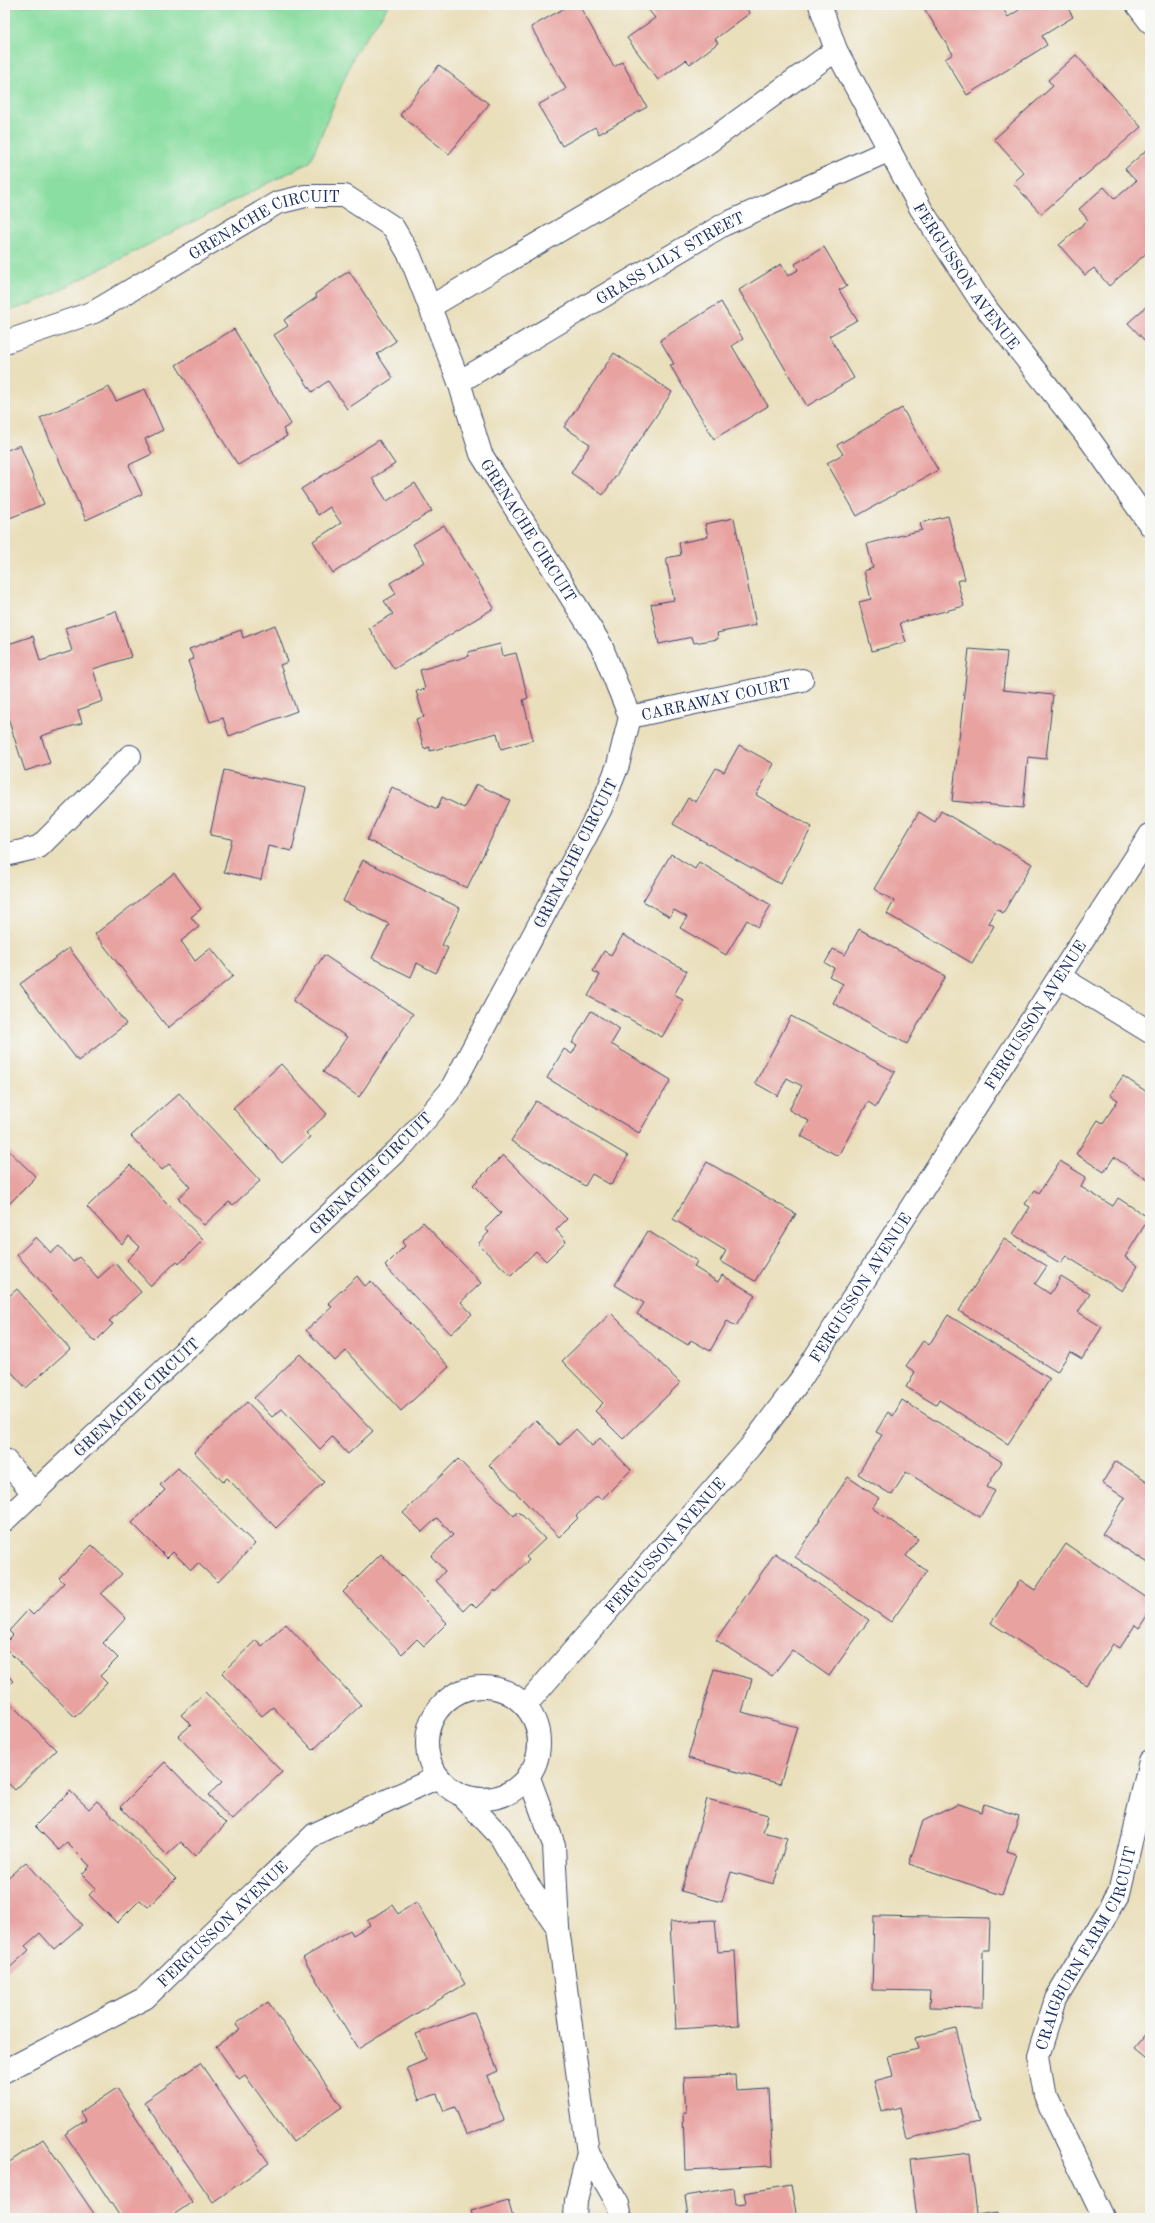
<svg xmlns="http://www.w3.org/2000/svg" width="1155" height="2223" font-family="'Old Standard TT',serif">
	<style>
		.green { fill: #8adea1; stroke: #528680 }
		.building { fill: #e8a2a0 }
		.lines { fill: none; stroke-linecap: round; stroke-linejoin: round }
		.minor-casing { stroke: #3a496c; stroke-width: 24 }
		.minor { stroke: #fff; stroke-width: 22 }
		.labels { text-anchor: middle; stroke-width: 3; stroke-linejoin: round; paint-order: stroke }
		.street-label { font-size: 16px; fill: #1b2f5e; stroke: #f6f6f2 }
	</style>
	<rect width="100%" height="100%" fill="#f6f6f2"/>
	<filter id="ink" filterUnits="userSpaceOnUse"><feTurbulence type="fractalNoise" baseFrequency=".025" numOctaves="2"/><feDisplacementMap in="SourceGraphic" scale="8" xChannelSelector="R" yChannelSelector="G"/><feConvolveMatrix kernelMatrix="1 2 1 2 8 2 1 2 1" color-interpolation-filters="sRGB"/></filter>
	<filter id="wash" filterUnits="userSpaceOnUse"><feTurbulence type="fractalNoise" baseFrequency=".012" numOctaves="4" result="noise"/><feDisplacementMap in="SourceGraphic" scale="16" xChannelSelector="R" yChannelSelector="G"/><feGaussianBlur stdDeviation="0.9" result="paint"/><feColorMatrix in="noise" values="0 0 0 0 0 0 0 0 0 0 0 0 0 0 0 0 0 1.4 0 .05"/><feComposite in="paint" operator="in"/></filter>
	<g filter="url(#wash)">
		<rect width="100%" height="100%" fill="#eadfbb"/>
		<path class="green" d="M 5,5 L 389,5 L 355,53 L 310,162 L 34,303 L 5,312 Z"/>
		<g id="blocks">
			<path class="building" d="M 570,5 L 579,5 L 614,67 L 622,62 L 647,107 L 599,134 L 595,127 L 562,146 L 538,105 L 566,89 L 531,27 Z
				M 652,5 L 744,5 L 750,13 L 715,39 L 718,43 L 690,64 L 686,60 L 658,80 L 627,38 L 655,18 L 647,8 Z
				M 922,5 L 1001,5 L 1008,17 L 1019,10 L 1016,5 L 1066,5 L 1073,17 L 1042,36 L 1047,45 L 967,95 L 945,59 L 953,54 Z
				M 1076,55 L 1141,127 L 1041,214 L 1013,183 L 1024,173 L 994,139 L 1053,86 L 1048,80 Z
				M 439,65 L 489,104 L 449,154 L 400,115 Z
				M 1150,147 L 1150,250 L 1109,286 L 1094,268 L 1085,275 L 1059,245 L 1088,220 L 1079,209 L 1104,187 L 1115,199 L 1136,181 L 1125,169 Z
				M 824,247 L 847,286 L 839,290 L 857,320 L 829,336 L 854,378 L 807,406 L 739,290 L 781,264 L 788,276 L 798,270 L 795,264 Z
				M 349,271 L 396,341 L 377,354 L 393,378 L 347,409 L 328,381 L 312,392 L 274,335 L 288,326 L 284,320 L 317,297 L 315,294 Z
				M 721,302 L 743,339 L 732,346 L 768,406 L 714,439 L 670,365 L 674,364 L 660,340 Z
				M 1150,303 L 1150,346 L 1128,323 Z
				M 234,329 L 291,424 L 283,429 L 287,436 L 238,465 L 176,365 Z
				M 614,353 L 672,392 L 603,495 L 571,473 L 590,444 L 564,427 Z
				M 109,387 L 116,401 L 145,389 L 163,430 L 145,439 L 152,454 L 129,465 L 142,494 L 86,520 L 40,418 Z
				M 902,408 L 938,470 L 857,516 L 827,463 L 843,454 L 837,445 Z
				M 379,440 L 395,464 L 372,478 L 387,501 L 415,483 L 432,511 L 333,573 L 313,541 L 341,523 L 330,507 L 318,515 L 301,489 Z
				M 20,445 L 44,504 L 5,520 L 5,451 Z
				M 948,516 L 965,579 L 957,581 L 964,606 L 900,623 L 906,642 L 872,651 L 859,602 L 871,599 L 864,571 L 873,568 L 867,544 L 922,530 L 920,523 Z
				M 734,518 L 756,625 L 717,633 L 718,639 L 694,643 L 692,637 L 659,644 L 651,604 L 674,600 L 666,558 L 681,555 L 679,543 L 708,537 L 705,524 Z
				M 444,525 L 494,608 L 394,669 L 369,628 L 393,614 L 384,601 L 396,594 L 390,583 L 424,562 L 413,544 Z
				M 116,611 L 131,657 L 93,669 L 103,701 L 78,710 L 82,723 L 41,736 L 50,763 L 25,771 L 5,709 L 5,645 L 33,636 L 40,661 L 72,651 L 65,628 Z
				M 275,625 L 288,662 L 280,665 L 297,711 L 229,736 L 223,718 L 210,722 L 188,661 L 194,659 L 189,649 L 241,630 L 243,638 Z
				M 500,644 L 503,656 L 516,653 L 528,698 L 523,700 L 533,740 L 501,749 L 497,733 L 430,751 L 430,747 L 424,749 L 416,719 L 424,717 L 416,691 L 425,689 L 420,670 L 469,656 L 468,652 Z
				M 969,649 L 1007,652 L 1003,690 L 1053,695 L 1046,759 L 1028,757 L 1023,808 L 952,801 Z
				M 739,745 L 774,764 L 756,795 L 812,827 L 780,884 L 673,824 L 688,798 L 696,802 L 716,768 L 724,772 Z
				M 224,770 L 306,788 L 292,851 L 268,846 L 261,880 L 224,872 L 232,839 L 210,835 Z
				M 476,784 L 510,800 L 467,888 L 367,840 L 392,787 L 437,809 L 442,797 L 464,808 Z
				M 941,811 L 1032,864 L 1003,913 L 997,909 L 989,923 L 994,926 L 972,963 L 887,914 L 894,901 L 874,889 L 919,812 L 935,822 Z
				M 671,854 L 695,869 L 699,862 L 771,905 L 758,927 L 747,920 L 726,955 L 680,928 L 687,917 L 674,910 L 670,917 L 643,901 Z
				M 363,860 L 460,908 L 442,945 L 448,948 L 436,973 L 417,963 L 411,977 L 372,958 L 389,924 L 343,901 Z
				M 174,873 L 201,909 L 191,917 L 199,927 L 181,941 L 195,961 L 211,948 L 233,976 L 168,1028 L 95,934 Z
				M 859,929 L 945,976 L 907,1044 L 833,1003 L 843,984 L 829,976 L 834,968 L 825,963 L 833,949 L 845,955 Z
				M 623,935 L 687,971 L 674,995 L 683,1000 L 662,1037 L 588,996 L 600,975 L 593,971 L 604,951 L 611,955 Z
				M 69,948 L 126,1024 L 78,1061 L 20,984 Z
				M 324,955 L 413,1014 L 359,1097 L 323,1072 L 347,1037 L 293,1001 Z
				M 591,1011 L 620,1029 L 611,1044 L 671,1080 L 639,1133 L 547,1078 L 564,1049 L 572,1054 L 577,1045 L 572,1043 Z
				M 791,1016 L 895,1072 L 876,1107 L 868,1102 L 838,1156 L 801,1136 L 809,1121 L 789,1110 L 802,1086 L 787,1078 L 778,1096 L 755,1083 Z
				M 281,1064 L 327,1114 L 306,1133 L 310,1137 L 282,1163 L 233,1108 Z
				M 1123,1076 L 1150,1094 L 1150,1177 L 1148,1180 L 1114,1157 L 1104,1172 L 1076,1154 L 1098,1120 L 1103,1123 L 1118,1100 L 1110,1095 Z
				M 179,1093 L 260,1181 L 233,1205 L 229,1202 L 204,1225 L 178,1198 L 190,1187 L 169,1164 L 162,1170 L 131,1136 Z
				M 536,1101 L 628,1156 L 611,1185 L 592,1174 L 585,1186 L 511,1141 Z
				M 5,1147 L 36,1177 L 5,1208 Z
				M 503,1155 L 567,1219 L 556,1230 L 566,1241 L 546,1261 L 536,1251 L 511,1276 L 478,1244 L 489,1232 L 485,1229 L 501,1213 L 473,1185 Z
				M 1060,1161 L 1086,1177 L 1081,1187 L 1113,1206 L 1118,1198 L 1149,1218 L 1125,1257 L 1138,1266 L 1122,1291 L 1066,1256 L 1060,1263 L 1013,1234 L 1030,1207 L 1025,1204 L 1035,1190 L 1039,1193 Z
				M 707,1162 L 796,1214 L 755,1281 L 720,1261 L 726,1251 L 673,1219 Z
				M 130,1165 L 203,1240 L 179,1264 L 177,1261 L 151,1286 L 127,1260 L 140,1247 L 129,1236 L 122,1244 L 87,1207 Z
				M 423,1222 L 481,1283 L 461,1302 L 472,1314 L 451,1334 L 385,1266 L 405,1246 L 402,1242 Z
				M 648,1231 L 697,1261 L 694,1267 L 718,1282 L 722,1275 L 755,1295 L 736,1326 L 727,1321 L 710,1351 L 691,1340 L 688,1345 L 637,1314 L 644,1303 L 615,1285 Z
				M 36,1237 L 51,1253 L 59,1246 L 73,1262 L 79,1257 L 98,1278 L 115,1263 L 141,1292 L 109,1321 L 113,1324 L 95,1342 L 17,1255 Z
				M 1004,1239 L 1047,1266 L 1035,1284 L 1050,1294 L 1061,1276 L 1090,1294 L 1078,1312 L 1102,1327 L 1082,1359 L 1070,1352 L 1057,1372 L 959,1311 Z
				M 357,1276 L 365,1286 L 371,1281 L 449,1367 L 401,1411 L 346,1351 L 335,1361 L 306,1330 L 332,1307 L 328,1303 Z
				M 17,1289 L 70,1349 L 26,1388 L 5,1365 L 5,1293 L 8,1297 Z
				M 611,1313 L 680,1383 L 623,1439 L 595,1411 L 603,1403 L 562,1361 Z
				M 948,1315 L 1050,1379 L 1008,1444 L 939,1400 L 936,1405 L 906,1387 L 915,1372 L 906,1366 L 923,1341 L 929,1345 Z
				M 300,1354 L 373,1431 L 348,1454 L 332,1437 L 320,1449 L 282,1409 L 272,1417 L 254,1398 Z
				M 902,1400 L 1002,1462 L 987,1487 L 995,1491 L 980,1517 L 906,1472 L 892,1495 L 858,1474 L 882,1435 L 876,1432 L 888,1412 L 893,1416 Z
				M 247,1402 L 324,1482 L 276,1528 L 227,1478 L 223,1482 L 194,1452 Z
				M 536,1420 L 560,1445 L 576,1429 L 592,1446 L 600,1438 L 631,1470 L 601,1500 L 597,1496 L 576,1516 L 578,1518 L 559,1537 L 489,1465 Z
				M 458,1459 L 514,1516 L 518,1511 L 545,1539 L 526,1557 L 529,1560 L 496,1592 L 495,1590 L 476,1608 L 471,1603 L 464,1610 L 436,1581 L 445,1571 L 431,1556 L 453,1535 L 437,1518 L 422,1532 L 403,1513 Z
				M 1116,1461 L 1150,1483 L 1150,1564 L 1102,1534 L 1125,1498 L 1102,1483 Z
				M 178,1468 L 255,1544 L 218,1582 L 198,1563 L 191,1570 L 173,1552 L 167,1558 L 132,1523 L 165,1490 L 160,1485 Z
				M 848,1477 L 879,1498 L 872,1508 L 918,1539 L 906,1556 L 927,1571 L 891,1622 L 795,1557 Z
				M 1066,1544 L 1150,1600 L 1150,1611 L 1139,1628 L 1135,1625 L 1120,1648 L 1113,1644 L 1086,1685 L 991,1623 L 1020,1580 L 1035,1590 Z
				M 92,1545 L 122,1574 L 101,1594 L 126,1618 L 103,1643 L 118,1658 L 100,1676 L 107,1683 L 75,1717 L 5,1648 L 5,1643 L 13,1635 L 9,1631 L 28,1610 L 33,1615 L 64,1583 L 59,1578 Z
				M 775,1553 L 869,1620 L 829,1676 L 792,1650 L 772,1676 L 716,1640 Z
				M 381,1554 L 447,1623 L 424,1646 L 417,1639 L 402,1654 L 343,1592 Z
				M 286,1624 L 361,1705 L 313,1750 L 273,1707 L 262,1716 L 222,1673 L 256,1640 L 262,1646 Z
				M 714,1669 L 752,1679 L 742,1712 L 797,1727 L 780,1784 L 688,1758 Z
				M 5,1673 L 13,1681 L 5,1689 Z
				M 205,1692 L 282,1772 L 232,1820 L 208,1795 L 222,1782 L 178,1736 L 191,1725 L 181,1715 Z
				M 5,1698 L 56,1750 L 15,1790 L 5,1780 Z
				M 165,1762 L 226,1824 L 195,1856 L 181,1842 L 167,1855 L 120,1807 Z
				M 70,1791 L 89,1809 L 97,1801 L 176,1879 L 148,1907 L 140,1900 L 117,1923 L 89,1895 L 96,1888 L 82,1874 L 90,1866 L 67,1843 L 59,1850 L 35,1826 Z
				M 707,1799 L 768,1815 L 763,1832 L 787,1838 L 774,1884 L 731,1872 L 722,1902 L 681,1891 Z
				M 959,1804 L 982,1812 L 984,1804 L 1019,1816 L 1007,1851 L 1016,1854 L 1002,1895 L 909,1864 L 923,1821 Z
				M 26,1862 L 82,1925 L 54,1949 L 40,1933 L 25,1946 L 29,1950 L 5,1972 L 5,1880 Z
				M 416,1902 L 465,1984 L 358,2049 L 303,1958 L 350,1930 L 353,1935 L 370,1925 L 367,1921 L 392,1905 L 398,1914 Z
				M 874,1916 L 990,1918 L 989,1950 L 983,1950 L 982,2008 L 929,2007 L 930,1991 L 872,1990 Z
				M 715,1920 L 718,1952 L 735,1951 L 739,2025 L 676,2029 L 670,1922 Z
				M 268,2002 L 342,2107 L 293,2142 L 245,2075 L 239,2079 L 216,2046 L 240,2029 L 236,2024 Z
				M 474,2012 L 498,2071 L 487,2076 L 504,2120 L 466,2135 L 455,2107 L 444,2111 L 437,2094 L 419,2100 L 407,2068 L 426,2060 L 416,2034 Z
				M 956,2028 L 979,2122 L 907,2139 L 900,2107 L 882,2112 L 874,2081 L 893,2076 L 888,2056 L 918,2049 L 915,2038 Z
				M 1150,2031 L 1150,2063 L 1134,2050 Z
				M 200,2063 L 269,2163 L 213,2202 L 144,2102 Z
				M 735,2075 L 736,2091 L 769,2089 L 773,2166 L 685,2170 L 683,2113 L 686,2113 L 684,2077 Z
				M 117,2088 L 192,2202 L 169,2218 L 121,2218 L 65,2134 L 86,2120 L 81,2112 Z
				M 43,2139 L 97,2218 L 5,2218 L 5,2165 Z
				M 970,2153 L 977,2215 L 998,2212 L 998,2218 L 917,2218 L 910,2160 Z
				M 791,2185 L 797,2218 L 688,2218 L 685,2196 L 734,2188 L 736,2204 L 746,2203 L 744,2193 Z
				M 508,2200 L 513,2218 L 473,2218 L 471,2211 Z"/>
		</g>
	</g>
	<g filter="url(#ink)">
		<use href="#blocks" fill-opacity="0" stroke="#3a496c" stroke-width="1"/>
		<g class="lines">
			<defs>
				<g id="minor">
					<path id="s1" d="M 820,5 L 836,50 L 921,209 L 982,303 L 1091,441 L 1150,525"/>
					<path d="M 1137,5 L 1150,22"/>
					<path d="M 430,307 L 703,146 L 836,50"/>
					<path id="s2" d="M 5,342 L 94,312 L 277,203 L 305,196 L 345,196 L 393,227 L 410,256 L 459,382 L 481,454 L 601,645 L 630,717 L 618,765 L 601,808 L 450,1091 L 405,1143 L 5,1520"/>
					<path id="s3" d="M 459,382 L 723,225 L 890,150"/>
					<path id="s4" d="M 630,717 L 802,680"/>
					<path d="M 5,855 L 39,847 L 130,756"/>
					<path d="M 1060,977 L 1150,1032"/>
					<path d="M 5,1460 L 34,1494"/>
					<circle cx="483" cy="1743" r="56"/>
					<path id="s5" d="M 525,1706 L 750,1447 L 801,1379 L 1150,835"/>
					<path d="M 528,1775 L 554,1845 L 558,1928 L 588,2153 L 576,2201 L 575,2218"/>
					<path d="M 460,1794 L 500,1836 L 527,1883 L 558,1928"/>
					<path id="s6" d="M 5,2071 L 145,1998 L 315,1834 L 438,1777"/>
					<path d="M 588,2153 L 618,2204 L 621,2218"/>
					<path id="s7" d="M 1104,2218 L 1045,2096 L 1038,2056 L 1056,1999 L 1119,1893 L 1150,1761"/>
				</g>
			</defs>
			<use href="#minor" class="minor-casing"/>
			<use href="#minor" class="minor"/>
		</g>
	</g>
	<g class="labels">
		<g class="street-label">
			<text dy="6" stroke="none"><textPath href="#s2" startOffset="288">GRENACHE CIRCUIT</textPath></text>
			<text dy="6" stroke="none"><textPath href="#s3" startOffset="245">GRASS LILY STREET</textPath></text>
			<text dy="6" stroke="none"><textPath href="#s1" startOffset="309">FERGUSSON AVENUE</textPath></text>
			<text dy="6" stroke="none"><textPath href="#s2" startOffset="767">GRENACHE CIRCUIT</textPath></text>
			<text dy="6" stroke="none"><textPath href="#s4" startOffset="88">CARRAWAY COURT</textPath></text>
			<text transform="translate(575 853) rotate(-63)" y="6">GRENACHE CIRCUIT</text>
			<text dy="6" stroke="none"><textPath href="#s5" startOffset="861">FERGUSSON AVENUE</textPath></text>
			<text transform="translate(370 1173) rotate(-45)" y="6">GRENACHE CIRCUIT</text>
			<text dy="6" stroke="none"><textPath href="#s5" startOffset="537">FERGUSSON AVENUE</textPath></text>
			<text transform="translate(136 1397) rotate(-43)" y="6">GRENACHE CIRCUIT</text>
			<text dy="6" stroke="none"><textPath href="#s5" startOffset="213">FERGUSSON AVENUE</textPath></text>
			<text dy="6" stroke="none"><textPath href="#s6" startOffset="265">FERGUSSON AVENUE</textPath></text>
			<text dy="6" stroke="none"><textPath href="#s7" startOffset="295">CRAIGBURN FARM CIRCUIT</textPath></text>
		</g>
	</g>
	<rect width="1155" height="2223" fill="none" stroke="#f6f6f2" stroke-width="20"/>
</svg>
